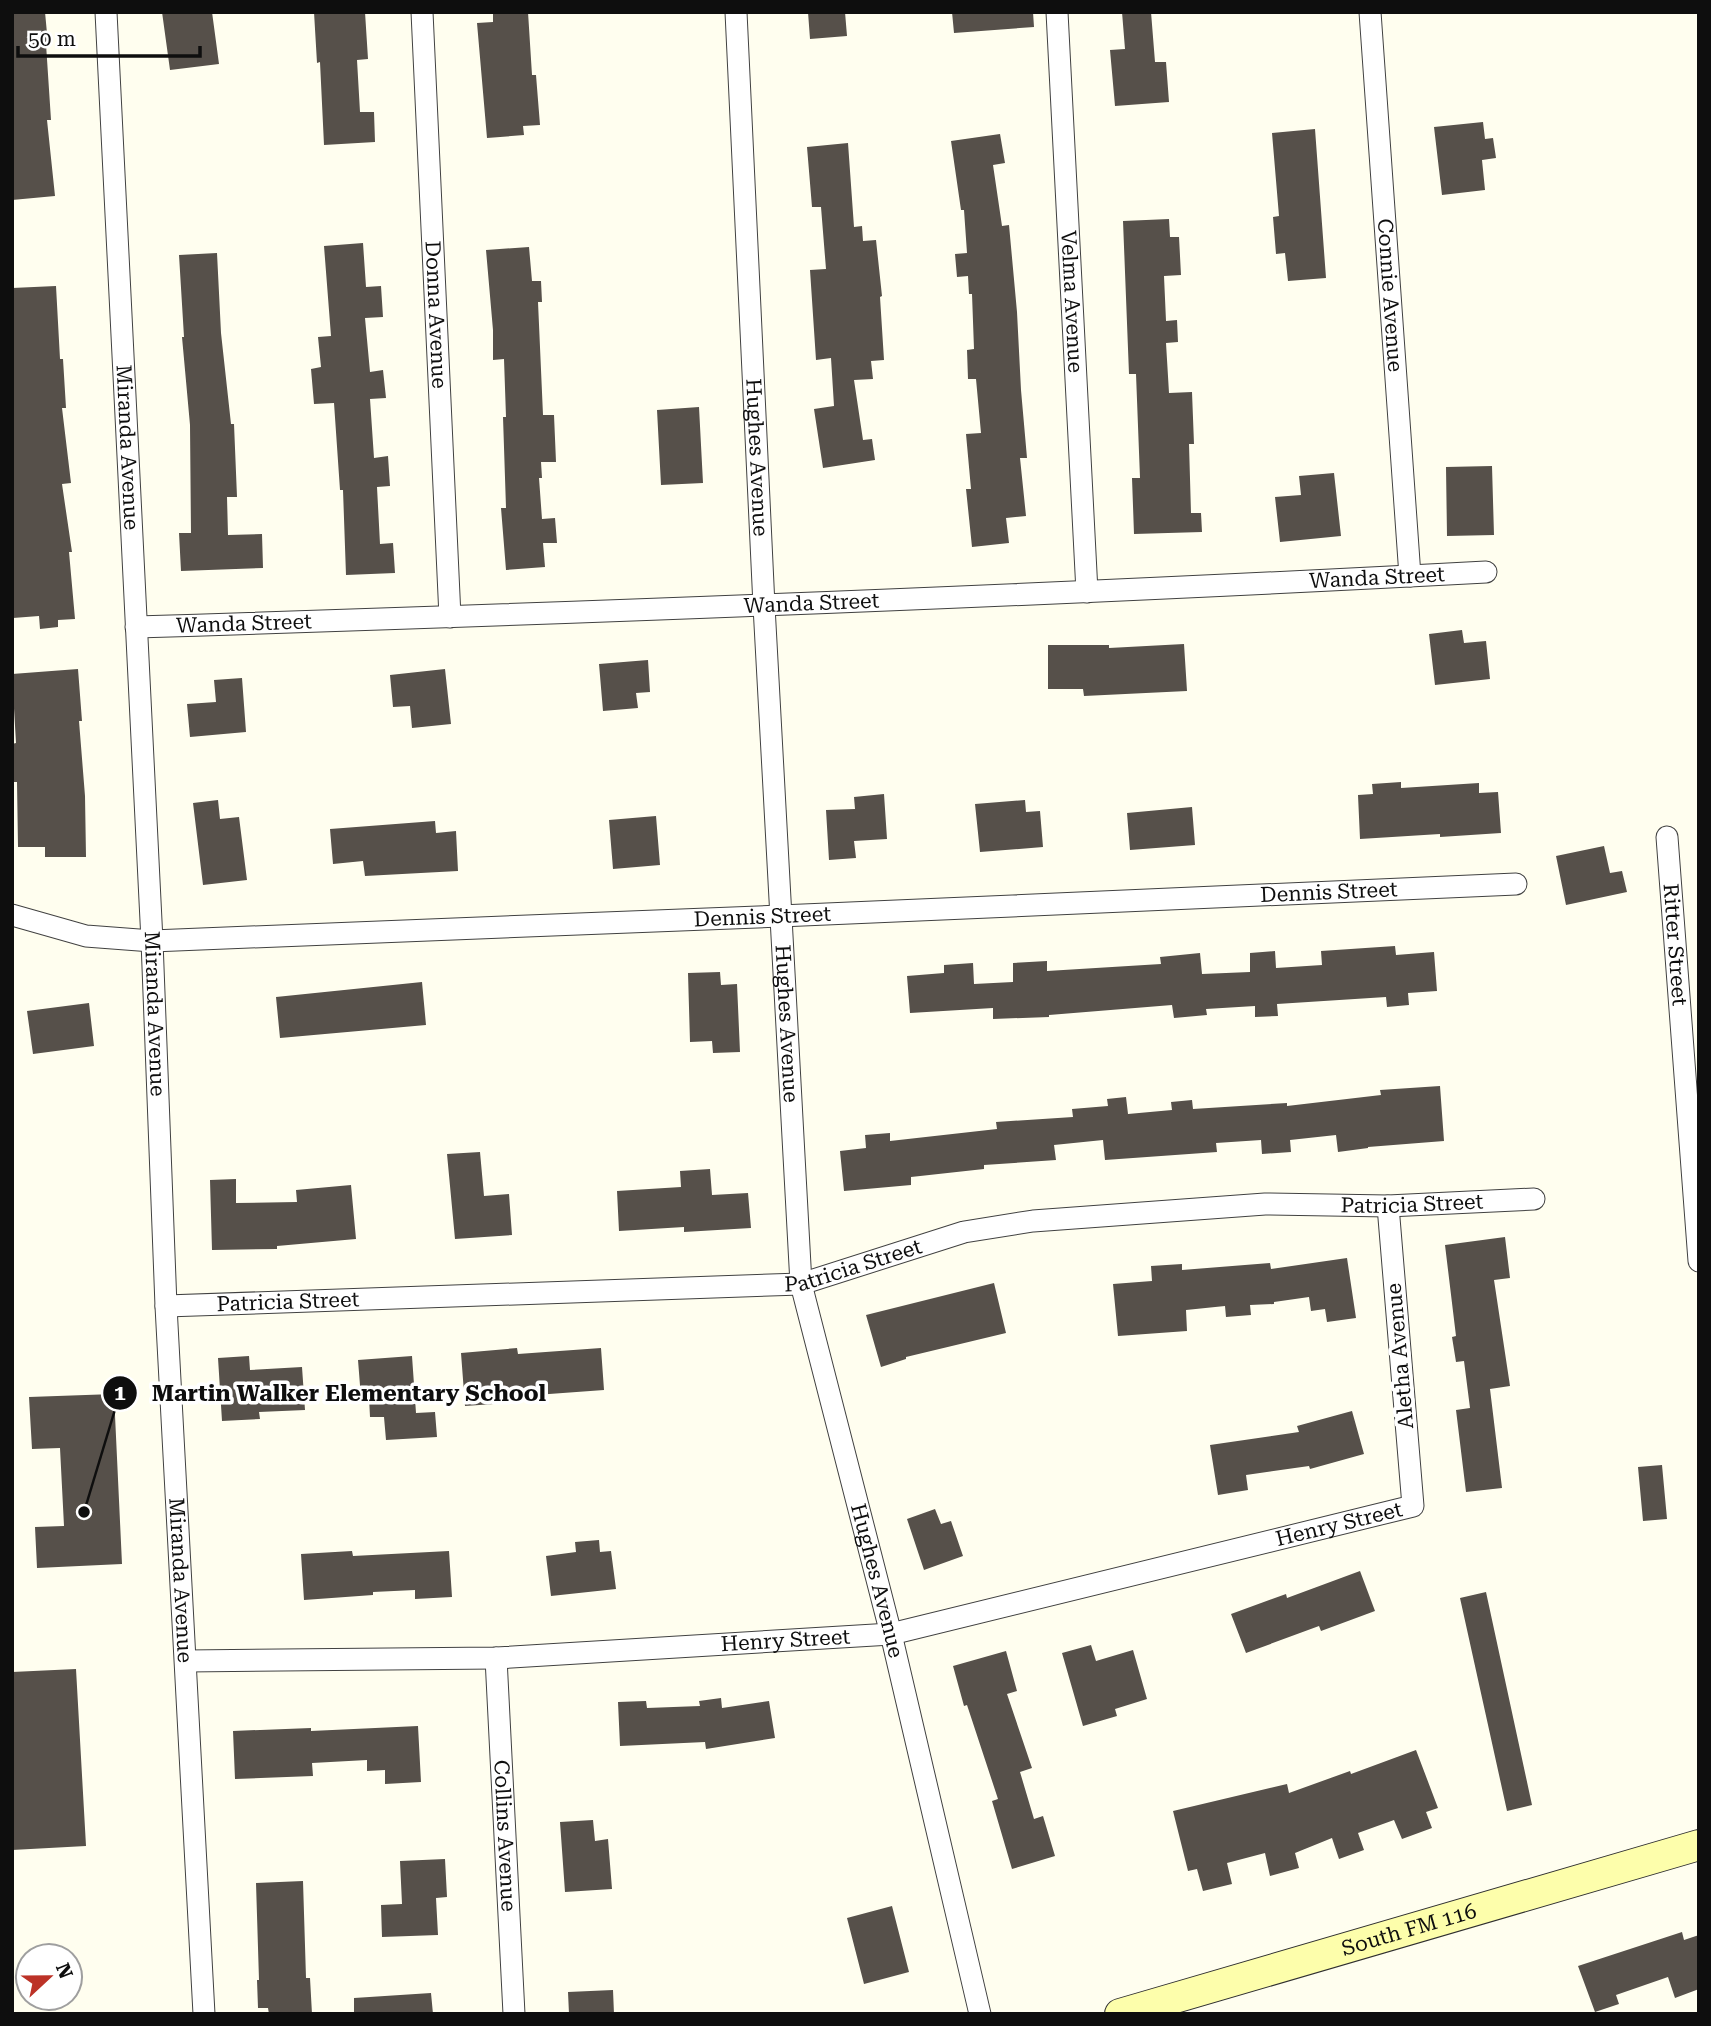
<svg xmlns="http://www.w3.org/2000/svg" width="1711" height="2026" font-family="'Roboto Serif',serif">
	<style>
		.building { fill: #56504a }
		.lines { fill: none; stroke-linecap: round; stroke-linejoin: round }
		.street-casing { stroke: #414141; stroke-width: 23 }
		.secondary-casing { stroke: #303030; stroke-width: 32 }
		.street { stroke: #fff; stroke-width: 21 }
		.secondary { stroke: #fdfeab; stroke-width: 30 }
		.labels { text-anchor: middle; stroke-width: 7; stroke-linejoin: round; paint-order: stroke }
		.street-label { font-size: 21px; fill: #0e0e0e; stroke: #fff }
		.leader { fill: none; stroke: #0e0e0e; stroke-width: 2.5 }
		.callout-dot { fill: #0e0e0e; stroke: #fff; stroke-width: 2.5 }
		.mark-label { font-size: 21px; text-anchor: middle; font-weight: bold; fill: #fff }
		.callout-label { font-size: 23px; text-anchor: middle; font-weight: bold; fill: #0e0e0e; stroke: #fff; stroke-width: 7; stroke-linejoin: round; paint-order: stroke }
	</style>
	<rect width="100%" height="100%" fill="#fffeef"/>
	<path class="building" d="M 12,12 L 45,12 L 48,44 L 46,44 L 51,120 L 47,120 L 55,196 L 12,200 Z
		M 162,12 L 212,12 L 219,64 L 170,70 Z
		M 314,12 L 365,12 L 368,59 L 357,60 L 360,112 L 374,112 L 375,142 L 324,145 L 320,62 L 317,63 Z
		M 493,12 L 528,12 L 532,75 L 536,75 L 540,125 L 523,126 L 524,135 L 487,138 L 477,23 L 493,22 Z
		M 808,12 L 845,12 L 847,36 L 810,39 Z
		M 952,12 L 1033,12 L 1034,27 L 954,33 Z
		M 1122,12 L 1151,12 L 1155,62 L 1166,62 L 1169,102 L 1115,106 L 1110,50 L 1125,49 Z
		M 1483,122 L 1485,139 L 1493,138 L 1496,158 L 1482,160 L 1485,190 L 1442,195 L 1434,127 Z
		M 1315,129 L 1326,278 L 1288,281 L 1285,253 L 1276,254 L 1273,217 L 1279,216 L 1272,133 Z
		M 1000,134 L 1005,163 L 993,165 L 1002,226 L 1009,225 L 1017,312 L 1021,390 L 1027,458 L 1020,458 L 1026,516 L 1006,518 L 1009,543 L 972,547 L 966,489 L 971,489 L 966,434 L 981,433 L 976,379 L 968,379 L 967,350 L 974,349 L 972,294 L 969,294 L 968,276 L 957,277 L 955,254 L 967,253 L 964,210 L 961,210 L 951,141 Z
		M 848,143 L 854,227 L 862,226 L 863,241 L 876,240 L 882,296 L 880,297 L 884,360 L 871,361 L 873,379 L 854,380 L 863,440 L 872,439 L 875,460 L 823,468 L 814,409 L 834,406 L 831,358 L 816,360 L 810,270 L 826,269 L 821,207 L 812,207 L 807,147 Z
		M 1169,219 L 1170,237 L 1179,237 L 1181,275 L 1164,276 L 1166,321 L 1177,320 L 1178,342 L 1166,343 L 1169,393 L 1192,392 L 1194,444 L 1189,444 L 1191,513 L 1201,513 L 1202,532 L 1134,534 L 1132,478 L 1140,478 L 1136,374 L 1129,374 L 1123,221 Z
		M 363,243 L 366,287 L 381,286 L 383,317 L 365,318 L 370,372 L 383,370 L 386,398 L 370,399 L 374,458 L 388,456 L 390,486 L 377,487 L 380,544 L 393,543 L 395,573 L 346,575 L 343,490 L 340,490 L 334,403 L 314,404 L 311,369 L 321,367 L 318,337 L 331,336 L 324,246 Z
		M 529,247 L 532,281 L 541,281 L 542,302 L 538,302 L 543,415 L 554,415 L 556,462 L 541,462 L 542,478 L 539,478 L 542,519 L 555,518 L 557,543 L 543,543 L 545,567 L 506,570 L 501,508 L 506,508 L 503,417 L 506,417 L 504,359 L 493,360 L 493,330 L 486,250 Z
		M 217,253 L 221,333 L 231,424 L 234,424 L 237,497 L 227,497 L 228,535 L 262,534 L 263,568 L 181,571 L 179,533 L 191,533 L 190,425 L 182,337 L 184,337 L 179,255 Z
		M 56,286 L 60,359 L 63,359 L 66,408 L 62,408 L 71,483 L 62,484 L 72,552 L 69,552 L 75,619 L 58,620 L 58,627 L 40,629 L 39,616 L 13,618 L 12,288 Z
		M 699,407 L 703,483 L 661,485 L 657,410 Z
		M 1492,466 L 1494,535 L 1447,536 L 1446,467 Z
		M 1334,473 L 1341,536 L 1280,542 L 1275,497 L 1301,495 L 1299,476 Z
		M 1462,630 L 1464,643 L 1486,641 L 1490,679 L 1435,685 L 1429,634 Z
		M 1184,644 L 1187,691 L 1084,696 L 1083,689 L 1048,689 L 1048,645 L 1109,645 L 1109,648 Z
		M 648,660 L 650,692 L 636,693 L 638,708 L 603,711 L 599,664 Z
		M 78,669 L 82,721 L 79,721 L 85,796 L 86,857 L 45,857 L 45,847 L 18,847 L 17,782 L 14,782 L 12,765 L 12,744 L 16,743 L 12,674 Z
		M 445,669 L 451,724 L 412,728 L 410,706 L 393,707 L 390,675 Z
		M 242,678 L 246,732 L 190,737 L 187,704 L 216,702 L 214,680 Z
		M 1401,782 L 1401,788 L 1479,783 L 1479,793 L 1498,792 L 1501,833 L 1440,837 L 1440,834 L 1360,839 L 1358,795 L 1373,794 L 1372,784 Z
		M 884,794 L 887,839 L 854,841 L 856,858 L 829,860 L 826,810 L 855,809 L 854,797 Z
		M 218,800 L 220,819 L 239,817 L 247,880 L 203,885 L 193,803 Z
		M 1025,800 L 1026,812 L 1040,811 L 1043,847 L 980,852 L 975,804 Z
		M 1192,807 L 1195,845 L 1130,850 L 1127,813 Z
		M 656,816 L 660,865 L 613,869 L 609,820 Z
		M 435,821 L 436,833 L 456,831 L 458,871 L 365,876 L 363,861 L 333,864 L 330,829 Z
		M 1604,846 L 1610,873 L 1622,871 L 1627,892 L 1566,905 L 1556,856 Z
		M 1395,946 L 1396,955 L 1434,952 L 1437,991 L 1408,993 L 1409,1005 L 1387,1007 L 1386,997 L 1277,1004 L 1278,1016 L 1255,1017 L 1255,1006 L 1206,1009 L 1207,1015 L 1174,1018 L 1172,1005 L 1049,1015 L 1049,1017 L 993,1019 L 993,1008 L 910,1013 L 907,976 L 944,973 L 944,965 L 973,963 L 974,984 L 1013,982 L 1013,963 L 1047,961 L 1047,971 L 1161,964 L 1160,957 L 1200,953 L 1202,974 L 1250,972 L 1250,953 L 1275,951 L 1276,968 L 1322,965 L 1321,951 Z
		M 720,972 L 721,985 L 737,984 L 740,1052 L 713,1053 L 712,1041 L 690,1042 L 688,973 Z
		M 422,982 L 426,1025 L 280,1038 L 276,997 Z
		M 89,1003 L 94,1046 L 33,1054 L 27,1011 Z
		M 1440,1086 L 1444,1141 L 1368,1147 L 1368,1148 L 1338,1152 L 1336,1135 L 1290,1140 L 1291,1152 L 1262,1154 L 1261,1140 L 1216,1143 L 1217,1152 L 1105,1160 L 1103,1140 L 1054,1145 L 1056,1160 L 984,1165 L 984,1169 L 911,1177 L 911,1185 L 844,1191 L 840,1151 L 866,1148 L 865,1135 L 890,1133 L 890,1141 L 997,1129 L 996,1122 L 1073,1117 L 1072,1109 L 1108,1106 L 1107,1099 L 1126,1097 L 1128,1114 L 1172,1110 L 1171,1102 L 1192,1100 L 1193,1109 L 1287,1103 L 1287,1106 L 1381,1095 L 1380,1090 Z
		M 480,1152 L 484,1196 L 509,1194 L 512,1235 L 455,1239 L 447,1154 Z
		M 710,1169 L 712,1195 L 748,1193 L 751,1228 L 684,1232 L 684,1227 L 619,1231 L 617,1191 L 681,1187 L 680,1171 Z
		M 236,1179 L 236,1203 L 297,1202 L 296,1190 L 351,1185 L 356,1239 L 277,1246 L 277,1249 L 212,1250 L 210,1180 Z
		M 1505,1237 L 1510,1278 L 1494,1280 L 1510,1386 L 1490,1389 L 1502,1488 L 1466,1492 L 1456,1410 L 1470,1408 L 1464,1361 L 1456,1362 L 1452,1337 L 1456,1336 L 1445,1245 Z
		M 1347,1258 L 1356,1318 L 1327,1322 L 1325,1309 L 1311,1311 L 1309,1297 L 1274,1302 L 1274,1304 L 1250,1305 L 1251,1315 L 1226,1317 L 1225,1306 L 1186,1310 L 1187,1331 L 1118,1336 L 1113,1284 L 1152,1281 L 1151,1266 L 1182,1264 L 1182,1270 L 1270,1263 L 1271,1269 Z
		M 994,1283 L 1006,1333 L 906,1357 L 906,1359 L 881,1367 L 866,1315 Z
		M 517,1348 L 518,1354 L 601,1348 L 604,1390 L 508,1397 L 508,1403 L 465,1406 L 461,1353 Z
		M 249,1356 L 250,1370 L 302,1367 L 305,1410 L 259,1412 L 260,1419 L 222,1421 L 218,1358 Z
		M 412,1356 L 416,1413 L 435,1412 L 437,1437 L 386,1440 L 384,1417 L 370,1417 L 369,1397 L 361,1398 L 358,1360 Z
		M 114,1394 L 122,1564 L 37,1568 L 35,1527 L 64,1526 L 60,1448 L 32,1449 L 29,1397 Z
		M 1352,1411 L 1364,1454 L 1310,1469 L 1309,1466 L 1246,1475 L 1248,1490 L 1218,1495 L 1210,1445 L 1299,1432 L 1297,1426 Z
		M 1662,1465 L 1667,1519 L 1643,1521 L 1638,1467 Z
		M 935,1509 L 941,1524 L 951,1521 L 963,1556 L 924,1570 L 907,1519 Z
		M 599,1540 L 600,1552 L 611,1551 L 616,1589 L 551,1596 L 546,1556 L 576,1552 L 575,1542 Z
		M 352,1551 L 353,1556 L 449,1551 L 452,1597 L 415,1599 L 415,1590 L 373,1592 L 373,1595 L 304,1600 L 301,1554 Z
		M 1360,1571 L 1375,1611 L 1321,1631 L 1319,1626 L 1246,1653 L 1231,1614 L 1286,1594 L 1287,1598 Z
		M 1486,1592 L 1532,1805 L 1507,1811 L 1460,1598 Z
		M 1091,1645 L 1096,1661 L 1133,1650 L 1147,1699 L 1115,1709 L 1117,1716 L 1083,1726 L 1062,1653 Z
		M 1006,1651 L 1017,1691 L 1007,1694 L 1032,1768 L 1020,1772 L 1034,1819 L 1043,1816 L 1055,1856 L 1012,1869 L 992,1801 L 998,1799 L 967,1705 L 964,1706 L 953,1666 Z
		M 76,1669 L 86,1846 L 12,1850 L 12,1672 Z
		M 721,1698 L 722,1708 L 769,1701 L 775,1738 L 706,1749 L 705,1742 L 620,1746 L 618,1702 L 646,1701 L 647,1708 L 700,1706 L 699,1701 Z
		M 418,1726 L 421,1782 L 385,1784 L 385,1770 L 367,1771 L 367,1760 L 312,1763 L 313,1776 L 235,1779 L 233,1731 L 311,1728 L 311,1731 Z
		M 1416,1750 L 1438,1808 L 1426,1812 L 1432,1828 L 1402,1839 L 1394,1820 L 1358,1833 L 1364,1850 L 1339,1859 L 1332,1838 L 1295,1853 L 1299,1868 L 1270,1876 L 1265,1853 L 1227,1863 L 1232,1884 L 1203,1891 L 1197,1869 L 1188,1871 L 1173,1811 L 1287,1784 L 1289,1793 L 1350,1771 L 1351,1774 Z
		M 593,1820 L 595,1841 L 608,1839 L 612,1889 L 565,1892 L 560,1822 Z
		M 445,1859 L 447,1897 L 436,1898 L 438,1935 L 382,1937 L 381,1905 L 402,1904 L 400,1861 Z
		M 303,1881 L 306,1978 L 310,1978 L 312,2014 L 269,2014 L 268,2008 L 258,2008 L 257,1980 L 259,1980 L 256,1883 Z
		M 892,1906 L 909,1972 L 864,1984 L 847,1918 Z
		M 1682,1932 L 1684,1940 L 1699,1935 L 1699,1989 L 1675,1998 L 1668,1977 L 1616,1995 L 1619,2004 L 1595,2012 L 1578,1966 Z
		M 613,1990 L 614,2014 L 569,2014 L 568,1992 Z
		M 431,1993 L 433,2014 L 354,2014 L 354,1998 Z"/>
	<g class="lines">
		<defs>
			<g id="street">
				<path id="s1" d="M 106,12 L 152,941 L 166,1306 L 204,2014"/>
				<path id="s2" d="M 422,12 L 450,617"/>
				<path id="s3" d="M 736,12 L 764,606 L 801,1284 L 891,1634 L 980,2014"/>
				<path id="s4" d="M 1057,12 L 1087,592"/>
				<path id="s5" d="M 1370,12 L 1410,576"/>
				<path id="s6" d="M 136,627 C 586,613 1036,596 1486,572"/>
				<path id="s7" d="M 1667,837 L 1699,1261"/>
				<path id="s8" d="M 12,915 L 86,936 L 152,941 L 780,916 L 1516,884"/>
				<path id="s9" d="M 166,1306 L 801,1284 L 964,1232 L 1033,1221 L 1265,1204 L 1388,1206 L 1534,1199"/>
				<path id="s10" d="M 496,1658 L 514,2014"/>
				<path id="s11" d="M 186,1661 L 496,1658 L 891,1634 L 1413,1506 L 1388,1206"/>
			</g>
			<g id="secondary">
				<path id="s12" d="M 1120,2014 L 1699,1845"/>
			</g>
		</defs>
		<use href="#street" class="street-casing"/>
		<use href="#secondary" class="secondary-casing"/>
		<use href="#street" class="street"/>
		<use href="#secondary" class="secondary"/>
	</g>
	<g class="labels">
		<g class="street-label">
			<text dy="7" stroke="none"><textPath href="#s5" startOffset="284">Connie Avenue</textPath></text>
			<text dy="7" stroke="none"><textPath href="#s4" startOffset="290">Velma Avenue</textPath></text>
			<text dy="7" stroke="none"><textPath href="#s2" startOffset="303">Donna Avenue</textPath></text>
			<text dy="7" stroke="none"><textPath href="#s1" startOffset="436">Miranda Avenue</textPath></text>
			<text dy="7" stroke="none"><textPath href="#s3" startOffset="446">Hughes Avenue</textPath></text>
			<text dy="7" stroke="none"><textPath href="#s6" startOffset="1242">Wanda Street</textPath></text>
			<text dy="7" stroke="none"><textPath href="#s6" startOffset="676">Wanda Street</textPath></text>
			<text dy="7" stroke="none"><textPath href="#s6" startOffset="108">Wanda Street</textPath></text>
			<text dy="7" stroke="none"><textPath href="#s8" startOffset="1321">Dennis Street</textPath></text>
			<text dy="7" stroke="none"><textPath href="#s8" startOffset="754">Dennis Street</textPath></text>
			<text dy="7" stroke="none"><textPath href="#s7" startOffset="108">Ritter Street</textPath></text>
			<text dy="7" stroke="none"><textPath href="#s1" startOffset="1003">Miranda Avenue</textPath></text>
			<text dy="7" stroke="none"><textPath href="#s3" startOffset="1013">Hughes Avenue</textPath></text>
			<text dy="7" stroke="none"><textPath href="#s9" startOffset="1256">Patricia Street</textPath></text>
			<text dy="7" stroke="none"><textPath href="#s9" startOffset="690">Patricia Street</textPath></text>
			<text dy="7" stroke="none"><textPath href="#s9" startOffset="122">Patricia Street</textPath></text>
			<text transform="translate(1400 1356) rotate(-95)" y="7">Aletha Avenue</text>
			<text dy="7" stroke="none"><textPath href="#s11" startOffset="1167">Henry Street</textPath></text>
			<text dy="7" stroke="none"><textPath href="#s1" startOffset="1570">Miranda Avenue</textPath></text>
			<text dy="7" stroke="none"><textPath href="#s3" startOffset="1580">Hughes Avenue</textPath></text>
			<text dy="7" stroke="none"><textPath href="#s11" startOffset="600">Henry Street</textPath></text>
			<text dy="7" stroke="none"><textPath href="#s10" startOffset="178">Collins Avenue</textPath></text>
			<text dy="7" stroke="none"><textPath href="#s12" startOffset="301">South FM 116</textPath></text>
		</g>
	</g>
	<path class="leader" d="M84 1512L120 1393"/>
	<g class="callout-dot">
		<circle cx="84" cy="1512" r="7"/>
		<circle cx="120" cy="1393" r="18"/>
	</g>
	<g class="mark-label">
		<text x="120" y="1400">1</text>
	</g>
	<g class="callout-label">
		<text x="349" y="1401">Martin Walker Elementary School</text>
	</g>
	<rect width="1711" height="2026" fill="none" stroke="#0e0e0e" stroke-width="28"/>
	<g transform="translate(49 1977) rotate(68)"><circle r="33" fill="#ffffff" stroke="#9f9f9f" stroke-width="2"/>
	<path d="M0-5L12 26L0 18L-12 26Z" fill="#bc3227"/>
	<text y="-10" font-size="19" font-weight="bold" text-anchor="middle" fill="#0e0e0e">N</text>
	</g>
	<path d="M18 46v10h182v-10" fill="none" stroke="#0e0e0e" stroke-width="3.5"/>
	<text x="28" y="46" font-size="21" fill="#0e0e0e" stroke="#ffffff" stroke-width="5" paint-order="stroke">50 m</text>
</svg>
